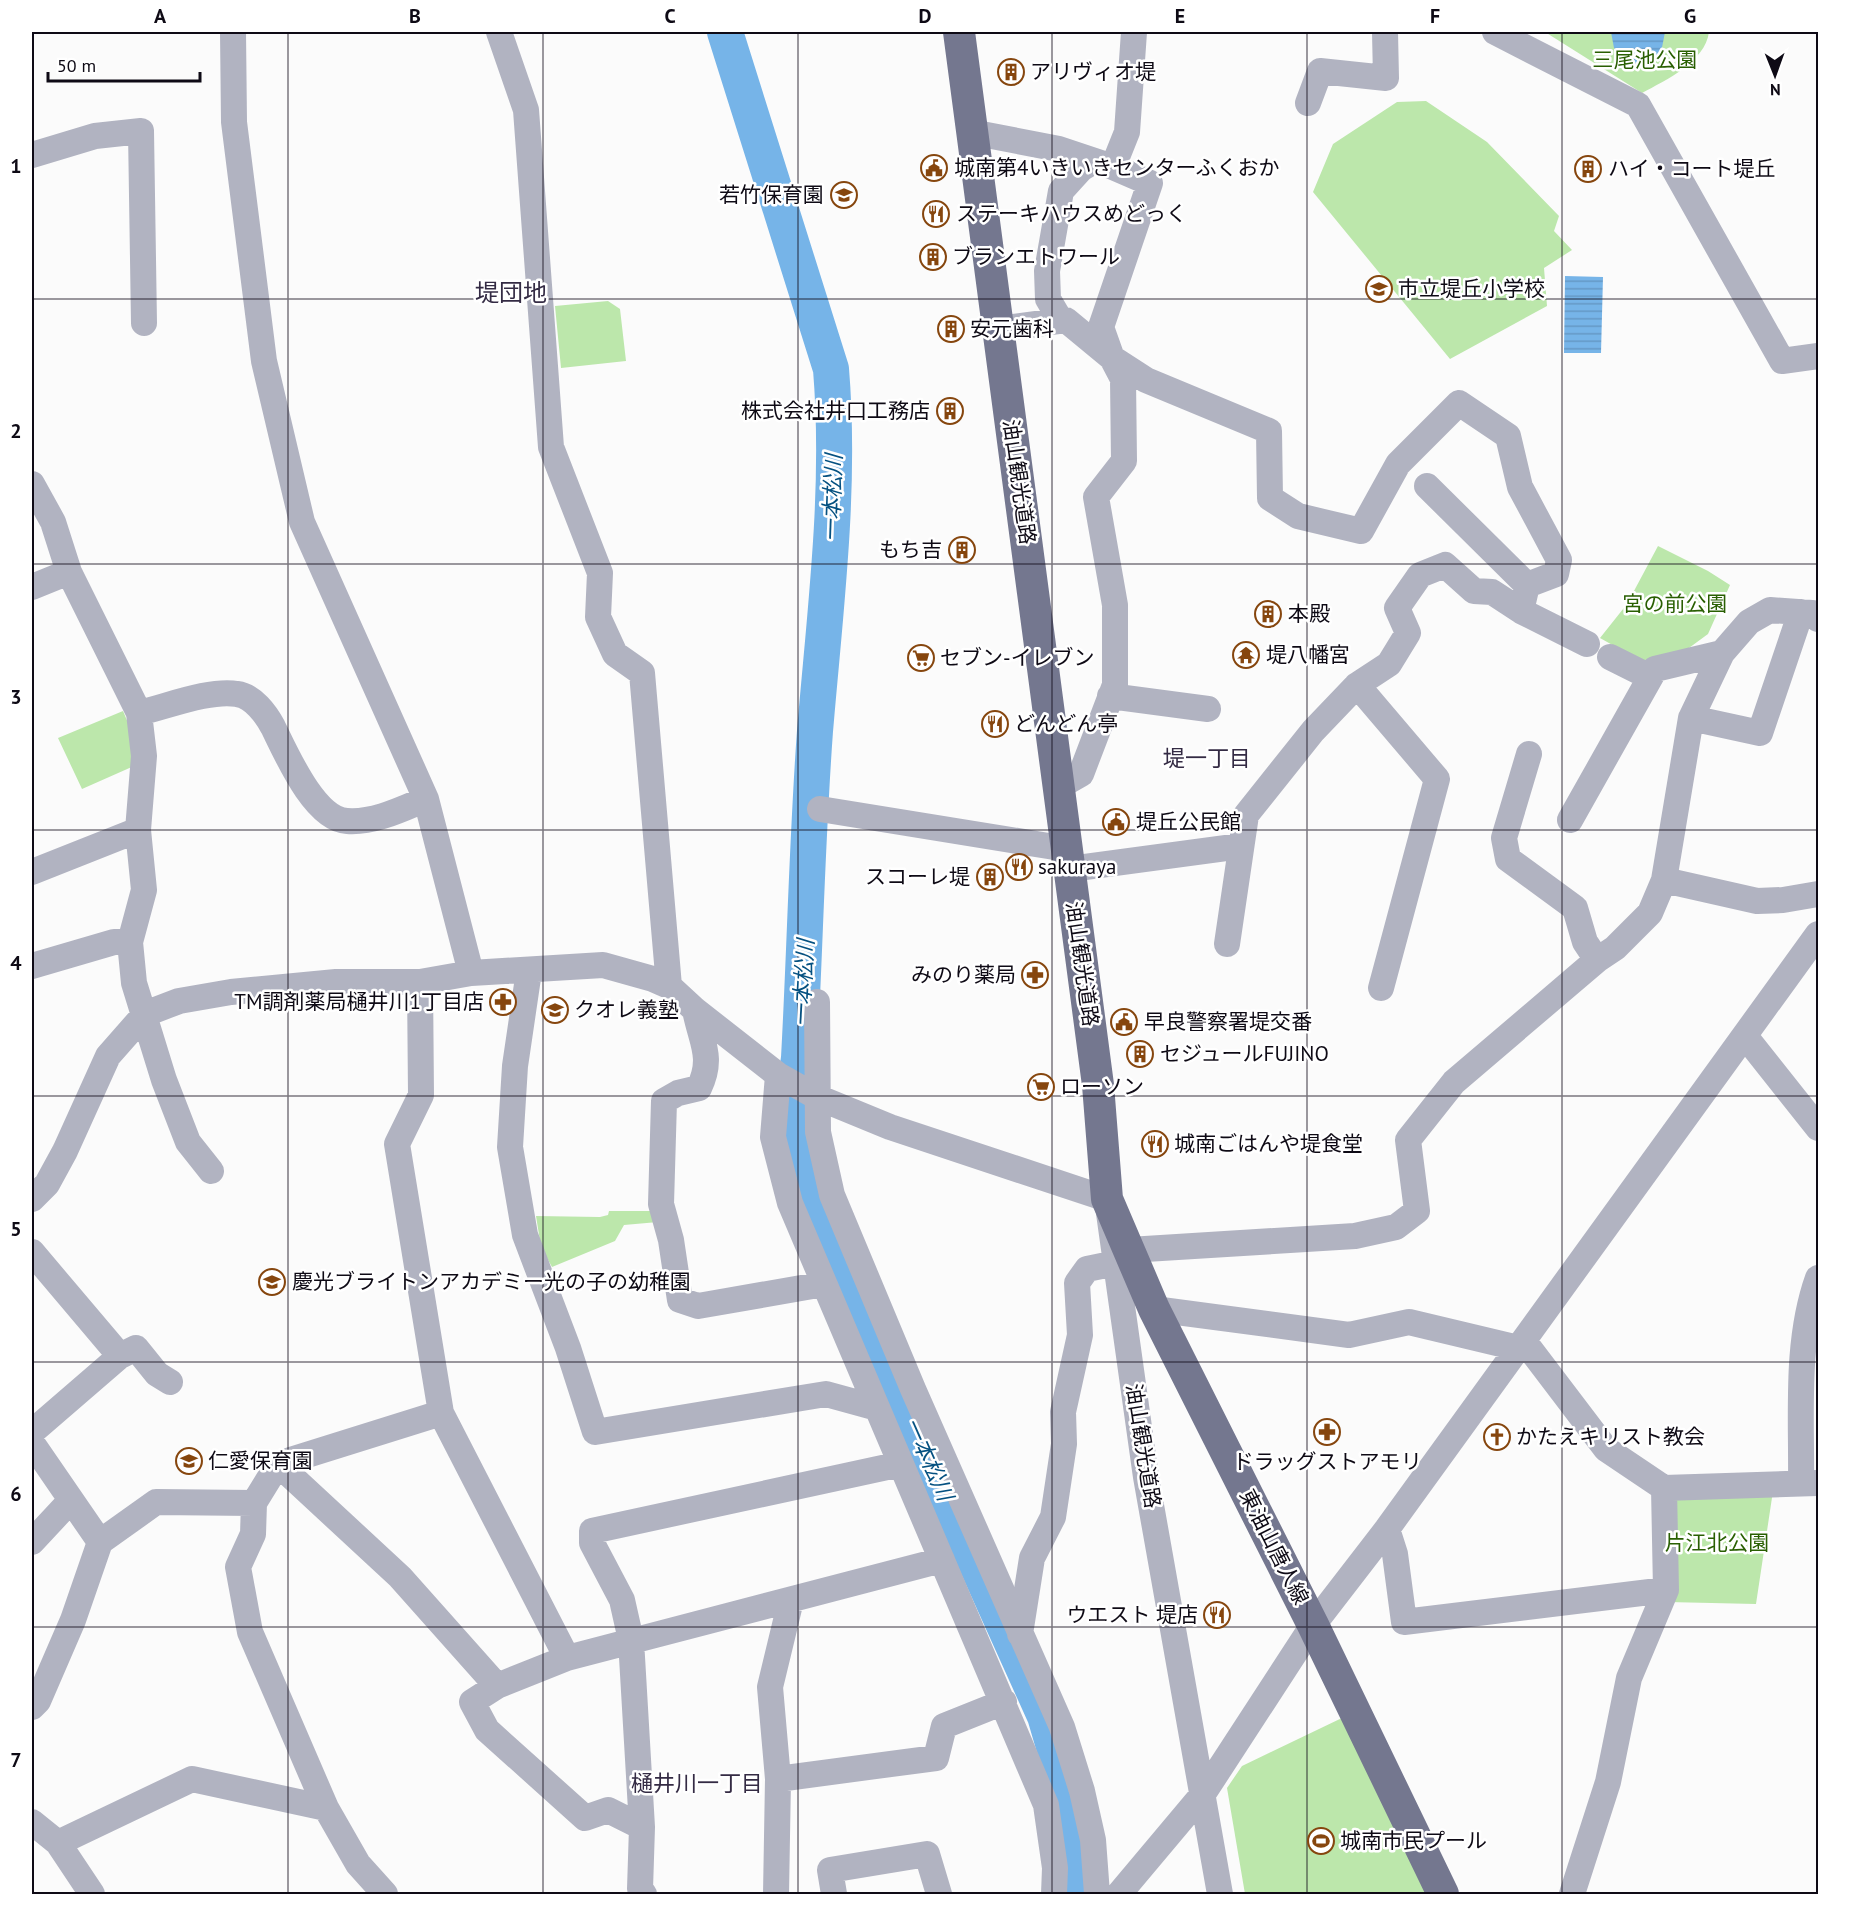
<svg xmlns="http://www.w3.org/2000/svg" width="1850" height="1926" font-family="'PT Sans','Noto Sans JP',sans-serif">
	<style>
		.green { fill: #bce7ab }
		.water { fill: url(#water-rules) }
		.lines { fill: none; stroke-linecap: round; stroke-linejoin: round }
		.river { stroke: #76b4e8; stroke-width: 36 }
		.minor { stroke: #b1b3c1; stroke-width: 26 }
		.major { stroke: #74778f; stroke-width: 32 }
		.grid { fill: none; stroke: #0e0a15; stroke-width: 1.5; stroke-opacity: 0.55 }
		.labels { text-anchor: middle; stroke-width: 5; stroke-linejoin: round; paint-order: stroke }
		.park-label { font-size: 21px; fill: #295f02; stroke: #fff }
		.poi-label { font-size: 21px; fill: #0e0a15; stroke: #fff; text-anchor: start }
		.street-label { font-size: 21px; fill: #0e0a15; stroke: #fff }
		.water-label { font-size: 22px; font-style: italic; fill: #055181; stroke: #fff }
		.neighbourhood-label { font-size: 22px; fill: #342b44; stroke: #fff }
		.quarter-label { font-size: 24px; fill: #342b44; stroke: #fff }
		.neatline { fill: none; stroke: #0e0a15; stroke-width: 2 }
		.grid-label { font-size: 20px; text-anchor: middle; font-weight: bold; fill: #0e0a15 }
	</style>
	<defs>
		<pattern id="water-rules" width="6" height="5" patternUnits="userSpaceOnUse" patternTransform="scale(1.5)"><rect width="6" height="5" fill="#76b4e8"/><path d="M0 2.5h6" fill="none" stroke="#6599c6"/></pattern>
	</defs>
	<rect width="100%" height="100%" fill="#fbfbfb"/>
	<path class="green" d="M 1545,32 L 1709,32 C 1705,62 1666,80 1642,93 Z
		M 1426,101 L 1487,142 L 1559,216 L 1554,231 L 1572,250 L 1544,268 L 1547,306 L 1450,359 L 1313,192 L 1333,144 L 1397,102 Z
		M 608,301 L 620,309 L 626,361 L 561,368 L 555,306 Z
		M 1658,546 L 1708,571 L 1730,585 L 1708,634 L 1678,656 L 1648,665 L 1600,638 L 1627,604 Z
		M 123,711 L 134,737 L 134,766 L 82,789 L 58,738 Z
		M 609,1211 L 658,1211 L 658,1222 L 624,1225 L 615,1241 L 552,1267 L 541,1247 L 536,1216 L 600,1217 L 608,1215 Z
		M 1773,1491 L 1756,1604 L 1667,1602 L 1672,1492 Z
		M 1344,1717 L 1432,1894 L 1245,1894 L 1227,1788 L 1242,1766 Z"/>
	<path class="water" d="M 1611,32 L 1665,32 L 1660,58 L 1640,68 L 1614,48 Z
		M 1565,276 L 1603,277 L 1601,353 L 1564,353 Z"/>
	<g class="lines">
		<path class="river" d="M 725,32 L 831,369 C 841,490 825,611 815,731 C 807,840 805,949 799,1058 L 793,1102 L 800,1173 L 1045,1716 L 1072,1808 L 1077,1894"/>
		<path class="minor" d="M 233,32 L 234,122 L 264,361 L 302,522 L 426,799 L 471,973
			M 499,32 L 526,110 L 551,447 L 600,573 L 598,617 L 615,654 L 642,673 L 669,986
			M 1495,32 L 1638,105 L 1782,361 L 1818,356
			M 1308,103 L 1320,71 L 1386,78 L 1385,32
			M 971,132 L 1059,149 L 1113,167 L 1150,183 L 1101,327 L 1112,358 L 1146,380 L 1269,431 L 1270,498 L 1298,516 L 1361,531 L 1398,464 L 1459,403 L 1508,436 L 1520,487 L 1559,560 L 1556,574 L 1527,585 L 1521,611 L 1587,644
			M 32,155 L 95,136 L 141,131 L 144,323
			M 1113,167 L 1127,132 L 1134,32
			M 1061,321 L 1048,299 L 1047,271 L 1061,191 L 1081,169 L 1094,161
			M 998,329 L 1066,320 L 1112,358 L 1123,379 L 1124,461 L 1096,497 L 1115,605 L 1115,685 L 1081,774 L 1060,786
			M 32,484 L 53,522 L 69,572 L 139,713 L 144,756 L 138,830 L 144,890 L 130,942 L 134,983 L 164,1080 L 188,1142 L 211,1171
			M 1427,486 L 1527,585
			M 32,587 L 69,572
			M 1610,657 L 1650,677
			M 1357,685 L 1437,779 L 1381,988
			M 1110,696 L 1208,709
			M 139,713 C 165,707 211,689 237,694 C 253,696 266,714 273,727 C 286,753 314,819 347,821 C 374,823 402,809 426,799
			M 1691,718 L 1760,733 L 1801,612
			M 1529,754 L 1504,838 L 1508,859 L 1575,908 L 1585,942 L 1597,960
			M 820,809 L 1067,849
			M 1570,820 L 1655,669 L 1722,653 L 1749,622 L 1770,610 L 1812,613 L 1818,619
			M 1070,869 L 1241,846
			M 32,872 L 138,830
			M 1664,880 L 1757,901 L 1783,900 L 1818,894
			M 1227,944 L 1246,815 L 1313,731 L 1357,685 L 1389,664 L 1408,633 L 1397,608 L 1420,575 L 1445,565 L 1474,591 L 1492,592 L 1521,611
			M 32,966 L 114,942 L 130,942
			M 529,971 L 515,1066 L 510,1147 L 525,1235 L 568,1348 L 595,1432 L 826,1394 L 877,1408
			M 817,1002 L 818,1132 L 832,1195 L 913,1389 L 1062,1727 L 1082,1791 L 1093,1840 L 1097,1894
			M 695,1010 C 701,1042 714,1057 699,1088 L 678,1093 L 664,1101 L 661,1204 L 671,1240 L 680,1300 L 698,1306 L 824,1284
			M 1745,1036 L 1818,1128
			M 778,1075 L 773,1137 L 790,1203 L 1046,1805 L 1055,1868 L 1054,1894
			M 32,1199 L 47,1184 L 65,1151 L 108,1056 L 145,1014 L 179,1001 L 231,992 L 336,982 L 420,982 L 471,973 L 603,965 L 653,979 L 669,986 L 695,1010 L 778,1075 L 817,1097 L 890,1127 L 1107,1199 L 1146,1477 L 1220,1894
			M 1129,1250 L 1355,1236 L 1396,1227 L 1417,1211 L 1408,1140 L 1454,1082 L 1597,960 L 1615,948 L 1650,913 L 1664,880 L 1691,718 L 1722,653
			M 32,1252 L 120,1356 L 32,1432
			M 1154,1309 L 1349,1335 L 1409,1322 L 1518,1348
			M 1524,1341 L 1606,1449 L 1664,1488 L 1666,1590 L 1629,1678 L 1608,1782 L 1572,1894
			M 120,1356 L 136,1348 L 157,1374 L 170,1382
			M 32,1443 L 100,1542 L 156,1502 L 254,1503
			M 278,1464 L 400,1577 L 497,1686 L 567,1658 L 441,1413
			M 1801,1483 C 1802,1416 1795,1342 1818,1278
			M 1664,1488 L 1817,1483
			M 1387,1529 L 1395,1554 L 1404,1622 L 1666,1590
			M 32,1542 L 71,1500
			M 1020,1634 L 1032,1558 L 1053,1517 L 1064,1444 L 1063,1412 L 1080,1335 L 1077,1283 L 1087,1269 L 1116,1263
			M 567,1658 L 942,1560
			M 497,1686 L 472,1702 L 487,1730 L 585,1818 L 608,1810 L 642,1827 L 640,1889 L 644,1894
			M 32,1707 L 38,1701 L 73,1620 L 100,1542
			M 778,1779 L 936,1758 L 944,1726 L 1004,1702
			M 32,1822 L 58,1843 L 92,1894
			M 642,1827 L 631,1640 L 622,1600 L 592,1543 L 592,1531 L 901,1464
			M 58,1843 L 192,1779 L 326,1808
			M 385,1894 L 358,1864 L 326,1808 L 250,1632 L 238,1567 L 253,1534 L 254,1503 L 278,1464 L 441,1413 L 397,1144 L 421,1095 L 420,982
			M 776,1894 L 778,1779 L 770,1687 L 791,1600
			M 834,1894 L 830,1870 L 927,1854 L 939,1894
			M 1119,1894 L 1203,1794 L 1313,1625 L 1387,1529 L 1818,934"/>
		<path class="major" d="M 959,32 L 1098,1085 L 1107,1199 L 1154,1309 L 1313,1625 L 1443,1894"/>
	</g>
	<path class="grid" d="M 288,32 L 288,1894M 543,32 L 543,1894M 798,32 L 798,1894M 1052,32 L 1052,1894M 1307,32 L 1307,1894M 1562,32 L 1562,1894M 32,299 L 1818,299M 32,564 L 1818,564M 32,830 L 1818,830M 32,1096 L 1818,1096M 32,1362 L 1818,1362M 32,1627 L 1818,1627"/>
	<defs>
		<symbol id="building-ring" viewBox="-11 -11 22 22"><circle r="9.5" fill="#fff" stroke="#86460e" stroke-width="1.5"/><path d="M-4-6H4V6H1V3H-1V6H-4ZM-2.5-4.3h1.7v1.8h-1.7ZM.8-4.3h1.7v1.8H.8ZM-2.5-1h1.7V.8h-1.7ZM.8-1h1.7V.8H.8Z" fill="#86460e"/></symbol>
		<symbol id="civic-ring" viewBox="-11 -11 22 22"><circle r="9.5" fill="#fff" stroke="#86460e" stroke-width="1.5"/><path d="M-.6-6.5H3V-4.5H.6V-3L4-1V1h2V6H-6V1h2V-1L-.6-3ZM-1.2 2.5V6h2.4V2.5Z" fill="#86460e"/></symbol>
		<symbol id="school-ring" viewBox="-11 -11 22 22"><circle r="9.5" fill="#fff" stroke="#86460e" stroke-width="1.5"/><path d="M0-5L7-2L0 1L-7-2ZM-4 1L0 2.5L4 1V4Q0 6-4 4Z" fill="#86460e"/></symbol>
		<symbol id="restaurant-ring" viewBox="-11 -11 22 22"><circle r="9.5" fill="#fff" stroke="#86460e" stroke-width="1.5"/><path d="M-5-6h1v4h1v-4h1v4h1v-4h1v5L-1.5 .5V6h-2V.5L-5-1ZM5-6V6H3V1.5H1.5Q1.5-4 5-6Z" fill="#86460e"/></symbol>
		<symbol id="temple-ring" viewBox="-11 -11 22 22"><circle r="9.5" fill="#fff" stroke="#86460e" stroke-width="1.5"/><path d="M0-6L5-2H3V0L6.5 2.5H4V6H1.5V3h-3V6H-4V2.5H-6.5L-3 0V-2H-5Z" fill="#86460e"/></symbol>
		<symbol id="supermarket-ring" viewBox="-11 -11 22 22"><circle r="9.5" fill="#fff" stroke="#86460e" stroke-width="1.5"/><path d="M-6-5.5h2.5l.6 2H6L4.5 2H-2.5L-4.4-4H-6ZM-1.5 3.2a1.3 1.3 0 1 0 .1 0ZM3 3.2a1.3 1.3 0 1 0 .1 0Z" fill="#86460e"/></symbol>
		<symbol id="pharmacy-ring" viewBox="-11 -11 22 22"><circle r="9.5" fill="#fff" stroke="#86460e" stroke-width="1.5"/><path d="M-2-6h4v4h4v4h-4v4h-4v-4h-4v-4h4Z" fill="#86460e"/></symbol>
		<symbol id="church-ring" viewBox="-11 -11 22 22"><circle r="9.5" fill="#fff" stroke="#86460e" stroke-width="1.5"/><path d="M-1.2-6h2.4v3.5h3.3v2.4h-3.3V6h-2.4V-.1h-3.3v-2.4h3.3Z" fill="#86460e"/></symbol>
		<symbol id="stadium-ring" viewBox="-11 -11 22 22"><circle r="9.5" fill="#fff" stroke="#86460e" stroke-width="1.5"/><path d="M0-5a6.5 5 0 1 0 0 10a6.5 5 0 1 0 0-10ZM-3.5-1.8h7v3.6h-7Z" fill="#86460e"/></symbol>
	</defs>
	<g fill-rule="evenodd">
		<use href="#building-ring" x="996" y="57" width="30" height="30"/>
		<use href="#civic-ring" x="919" y="153" width="30" height="30"/>
		<use href="#building-ring" x="1573" y="154" width="30" height="30"/>
		<use href="#school-ring" x="829" y="180" width="30" height="30"/>
		<use href="#restaurant-ring" x="921" y="199" width="30" height="30"/>
		<use href="#building-ring" x="918" y="242" width="30" height="30"/>
		<use href="#school-ring" x="1364" y="274" width="30" height="30"/>
		<use href="#building-ring" x="936" y="314" width="30" height="30"/>
		<use href="#building-ring" x="935" y="396" width="30" height="30"/>
		<use href="#building-ring" x="947" y="535" width="30" height="30"/>
		<use href="#building-ring" x="1253" y="599" width="30" height="30"/>
		<use href="#temple-ring" x="1231" y="640" width="30" height="30"/>
		<use href="#supermarket-ring" x="906" y="643" width="30" height="30"/>
		<use href="#restaurant-ring" x="980" y="709" width="30" height="30"/>
		<use href="#civic-ring" x="1101" y="807" width="30" height="30"/>
		<use href="#restaurant-ring" x="1004" y="852" width="30" height="30"/>
		<use href="#building-ring" x="975" y="862" width="30" height="30"/>
		<use href="#pharmacy-ring" x="1020" y="960" width="30" height="30"/>
		<use href="#pharmacy-ring" x="488" y="987" width="30" height="30"/>
		<use href="#school-ring" x="540" y="995" width="30" height="30"/>
		<use href="#civic-ring" x="1109" y="1007" width="30" height="30"/>
		<use href="#building-ring" x="1125" y="1039" width="30" height="30"/>
		<use href="#supermarket-ring" x="1026" y="1072" width="30" height="30"/>
		<use href="#restaurant-ring" x="1140" y="1129" width="30" height="30"/>
		<use href="#school-ring" x="257" y="1267" width="30" height="30"/>
		<use href="#pharmacy-ring" x="1312" y="1417" width="30" height="30"/>
		<use href="#church-ring" x="1482" y="1422" width="30" height="30"/>
		<use href="#school-ring" x="174" y="1446" width="30" height="30"/>
		<use href="#restaurant-ring" x="1202" y="1600" width="30" height="30"/>
		<use href="#stadium-ring" x="1306" y="1826" width="30" height="30"/>
	</g>
	<g class="labels">
		<g class="park-label">
			<text x="1645" y="67">三尾池公園</text>
			<text x="1675" y="611">宮の前公園</text>
			<text x="1717" y="1550">片江北公園</text>
		</g>
		<g class="poi-label">
			<text x="1030" y="79">アリヴィオ堤</text>
			<text x="954" y="175">城南第4いきいきセンターふくおか</text>
			<text x="1608" y="176">ハイ・コート堤丘</text>
			<text x="824" y="202" text-anchor="end">若竹保育園</text>
			<text x="956" y="221">ステーキハウスめどっく</text>
			<text x="952" y="264">ブランエトワール</text>
			<text x="1398" y="296">市立堤丘小学校</text>
			<text x="970" y="336">安元歯科</text>
			<text x="930" y="418" text-anchor="end">株式会社井口工務店</text>
			<text x="942" y="557" text-anchor="end">もち吉</text>
			<text x="1288" y="621">本殿</text>
			<text x="1266" y="662">堤八幡宮</text>
			<text x="940" y="665">セブン-イレブン</text>
			<text x="1014" y="731">どんどん亭</text>
			<text x="1136" y="829">堤丘公民館</text>
			<text x="1038" y="874">sakuraya</text>
			<text x="970" y="884" text-anchor="end">スコーレ堤</text>
			<text x="1016" y="982" text-anchor="end">みのり薬局</text>
			<text x="484" y="1009" text-anchor="end">TM調剤薬局樋井川1丁目店</text>
			<text x="574" y="1017">クオレ義塾</text>
			<text x="1144" y="1029">早良警察署堤交番</text>
			<text x="1160" y="1061">セジュールFUJINO</text>
			<text x="1060" y="1094">ローソン</text>
			<text x="1174" y="1151">城南ごはんや堤食堂</text>
			<text x="292" y="1289">慶光ブライトンアカデミー光の子の幼稚園</text>
			<text x="1516" y="1444">かたえキリスト教会</text>
			<text x="208" y="1468">仁愛保育園</text>
			<text x="1327" y="1469" text-anchor="middle">ドラッグストアモリ</text>
			<text x="1198" y="1622" text-anchor="end">ウエスト 堤店</text>
			<text x="1340" y="1848">城南市民プール</text>
		</g>
		<g class="street-label">
			<text transform="translate(1019 482) rotate(82)" y="7">油山観光道路</text>
			<text transform="translate(1082 964) rotate(82)" y="7">油山観光道路</text>
			<text transform="translate(1143 1446) rotate(81)" y="7">油山観光道路</text>
			<text transform="translate(1274 1547) rotate(63)" y="7">東油山唐人線</text>
		</g>
		<g class="water-label">
			<text transform="translate(832 498) rotate(-88)" y="8">一本松川</text>
			<text transform="translate(803 983) rotate(-87)" y="8">一本松川</text>
			<text transform="translate(929 1459) rotate(66)" y="8">一本松川</text>
		</g>
		<g class="neighbourhood-label">
			<text x="1207" y="766">堤一丁目</text>
			<text x="697" y="1791">樋井川一丁目</text>
		</g>
		<g class="quarter-label">
			<text x="511" y="301">堤団地</text>
		</g>
	</g>
	<rect width="1850" height="1926" fill="none" stroke="#ffffff" stroke-width="66"/>
	<g transform="translate(1775 75) rotate(179)" stroke="#ffffff" stroke-width="4.5" paint-order="stroke">
	<path d="M0-4.5L10 22L0 15L-10 22Z" fill="#0e0a15"/>
	<text y="-9" font-size="16" font-weight="bold" text-anchor="middle" fill="#0e0a15">N</text>
	</g>
	<path d="M48 72v9h152v-9" fill="none" stroke="#0e0a15" stroke-width="3"/>
	<text x="57" y="72" font-size="18" fill="#0e0a15" stroke="#ffffff" stroke-width="4.5" paint-order="stroke">50 m</text>
	<rect x="33" y="33" width="1784" height="1860" class="neatline"/>
	<g class="grid-label">
		<text x="160" y="23">A</text>
		<text x="415" y="23">B</text>
		<text x="670" y="23">C</text>
		<text x="925" y="23">D</text>
		<text x="1180" y="23">E</text>
		<text x="1435" y="23">F</text>
		<text x="1690" y="23">G</text>
		<text x="16" y="173">1</text>
		<text x="16" y="438">2</text>
		<text x="16" y="704">3</text>
		<text x="16" y="970">4</text>
		<text x="16" y="1236">5</text>
		<text x="16" y="1501">6</text>
		<text x="16" y="1767">7</text>
	</g>
</svg>
